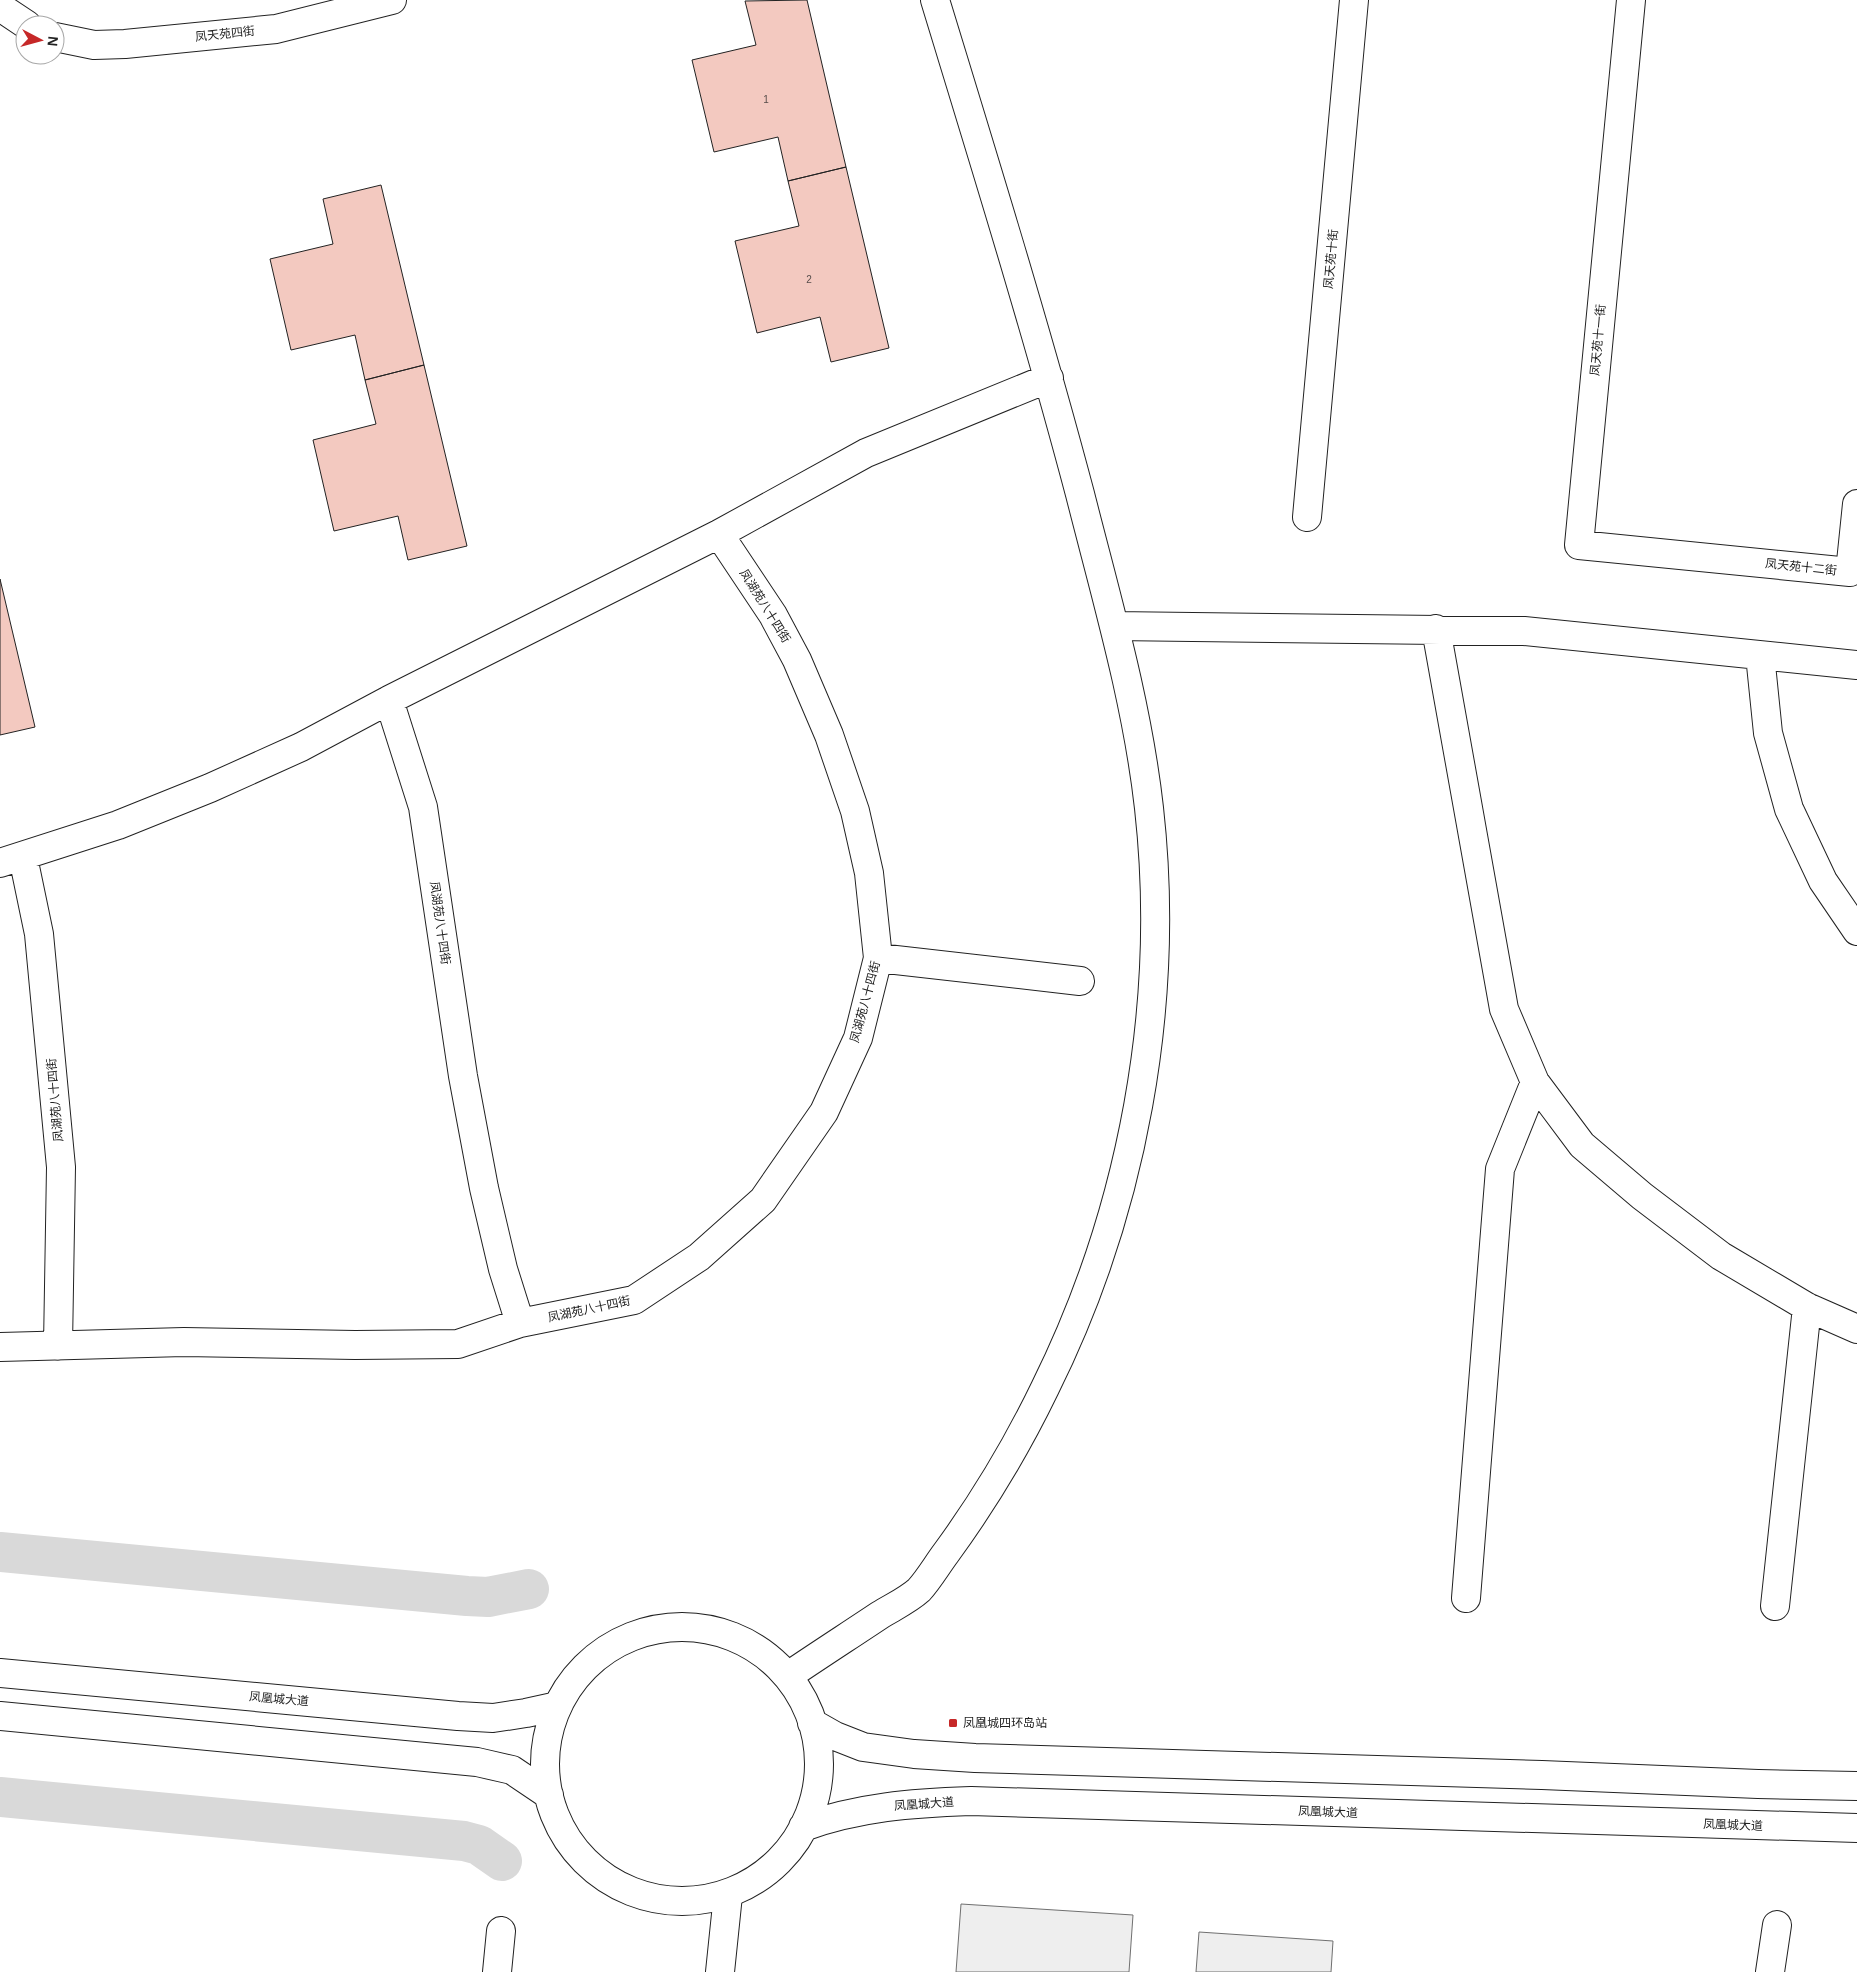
<svg xmlns="http://www.w3.org/2000/svg" width="1857" height="1972" font-family="Helvetica,'Noto Sans SC',sans-serif">
	<style>
		.green { fill: #eee; stroke: #6f6f6f }
		.lines { fill: none; stroke-linecap: round; stroke-linejoin: round }
		.canal { stroke: #d9d9d9; stroke-width: 40 }
		.building { fill: #f3c9c0; stroke: #222 }
		.minor-casing { stroke: #222; stroke-width: 30 }
		.major-casing { stroke: #222; stroke-width: 30 }
		.minor { stroke: #fff; stroke-width: 28 }
		.major { stroke: #fff; stroke-width: 28 }
		.poi-dot { fill: #c62828; stroke: #fff; stroke-width: 2 }
		.labels { text-anchor: middle; stroke-width: 4; stroke-linejoin: round; paint-order: stroke }
		.number-label { font-size: 10px; fill: #564c4a }
		.street-label { font-size: 12px; fill: #222; stroke: #fff }
		.poi-label { font-size: 12px; fill: #222; stroke: #fff; text-anchor: start }
	</style>
	<rect width="100%" height="100%" fill="#fff"/>
	<path class="green" d="M 961,1904 L 1133,1915 L 1129,1972 L 956,1972 Z
		M 1199,1932 L 1333,1941 L 1331,1972 L 1196,1972 Z"/>
	<g class="lines">
		<path class="canal" d="M 0,1552 L 467,1596 L 488,1597 L 529,1589
			M 0,1797 L 464,1841 L 479,1845 L 502,1861"/>
	</g>
	<path class="building" d="M 807,0 L 846,167 L 788,181 L 778,137 L 714,152 L 692,60 L 756,45 L 745,1 Z
		M 846,167 L 889,348 L 831,362 L 820,317 L 757,333 L 735,241 L 799,226 L 788,181 Z
		M 381,185 L 424,365 L 365,380 L 355,335 L 291,350 L 270,259 L 333,244 L 323,199 Z
		M 424,365 L 467,546 L 408,560 L 398,516 L 334,531 L 313,440 L 376,424 L 365,380 Z
		M 0,579 L 35,727 L 0,735 Z"/>
	<g class="lines">
		<defs>
			<path id="minor" d="M 1631,0 L 1579,545 L 1850,572 L 1857,504
				M 0,7 L 27,25
				M 55,37 L 94,45 L 125,44 L 276,29 L 392,0
				M 1307,517 L 1354,0
				M 1114,626 L 1524,631 L 1857,665
				M 1436,629 L 1504,1009 L 1535,1082 L 1582,1145 L 1642,1196 L 1721,1256 L 1807,1307 L 1857,1329
				M 1760,655 L 1768,733 L 1789,809 L 1823,881 L 1857,931
				M 389,700 L 423,807 L 463,1076 L 484,1188 L 503,1269 L 520,1323
				M 23,857 L 39,934 L 61,1167 L 58,1346
				M 0,863 L 118,825 L 210,788 L 301,747 L 389,700 L 719,534 L 866,453 L 1049,378
				M 878,958 L 1080,981
				M 0,1347 L 184,1342 L 355,1345 L 458,1344 L 520,1323 L 634,1300 L 699,1257 L 763,1200 L 824,1112 L 858,1038 L 878,958 L 869,873 L 855,811 L 829,735 L 797,660 L 773,615 L 719,534
				M 1466,1598 L 1500,1169 L 1535,1082
				M 1775,1606 L 1807,1307
				M 788,1676 C 819,1655 850,1635 880,1615 C 893,1607 908,1600 919,1590 C 929,1579 937,1565 946,1553 C 984,1501 1017,1446 1045,1388 C 1133,1211 1171,1004 1149,808 C 1137,701 1106,597 1080,494 C 1036,328 985,164 935,0
				M 497,1972 L 501,1931
				M 720,1972 L 728,1895
				M 1770,1972 L 1777,1925"/>
			<path id="major" d="M545 1764a137 137 0 1 1 274 0a137 137 0 1 1-274 0Z
				M 0,1673 L 458,1716 L 493,1718 L 526,1713 L 558,1706
				M 0,1716 L 477,1762 L 512,1770 L 549,1795
				M 812,1723 L 835,1736 L 863,1747 L 914,1754 L 975,1758 L 1542,1775 L 1758,1784 L 1857,1786
				M 803,1827 C 859,1807 912,1803 971,1801 L 1857,1828"/>
		</defs>
		<use href="#minor" class="minor-casing"/>
		<use href="#major" class="major-casing"/>
		<use href="#minor" class="minor"/>
		<use href="#major" class="major"/>
	</g>
	<rect class="poi-dot" x="948" y="1718" width="10" height="10" rx="2.5"/>
	<g class="labels">
		<g class="number-label">
			<text x="766" y="103">1</text>
			<text x="809" y="283">2</text>
		</g>
		<g class="street-label">
			<text transform="translate(225 34) rotate(-6)" y="4">凤天苑四街</text>
			<text transform="translate(1331 259) rotate(-85)" y="4">凤天苑十街</text>
			<text transform="translate(1598 340) rotate(-85)" y="4">凤天苑十一街</text>
			<text transform="translate(1801 567) rotate(6)" y="4">凤天苑十二街</text>
			<text transform="translate(765 606) rotate(58)" y="4">凤湖苑八十四街</text>
			<text transform="translate(440 923) rotate(82)" y="4">凤湖苑八十四街</text>
			<text transform="translate(865 1002) rotate(-75)" y="4">凤湖苑八十四街</text>
			<text transform="translate(55 1100) rotate(-95)" y="4">凤湖苑八十四街</text>
			<text transform="translate(589 1309) rotate(-12)" y="4">凤湖苑八十四街</text>
			<text transform="translate(279 1699) rotate(5)" y="4">凤凰城大道</text>
			<text transform="translate(924 1804) rotate(-4)" y="4">凤凰城大道</text>
			<text transform="translate(1328 1812) rotate(2)" y="4">凤凰城大道</text>
			<text transform="translate(1733 1825) rotate(2)" y="4">凤凰城大道</text>
		</g>
		<g class="poi-label">
			<text x="963" y="1727">凤凰城四环岛站</text>
		</g>
	</g>
	<g transform="translate(40 40) rotate(96)"><circle r="24" fill="#ffffff" stroke="#a7a7a7"/>
	<path d="M0-4L9 19L0 12L-9 19Z" fill="#c62828"/>
	<text y="-8" font-size="14" font-weight="bold" text-anchor="middle" fill="#222222">N</text>
	</g>
</svg>
